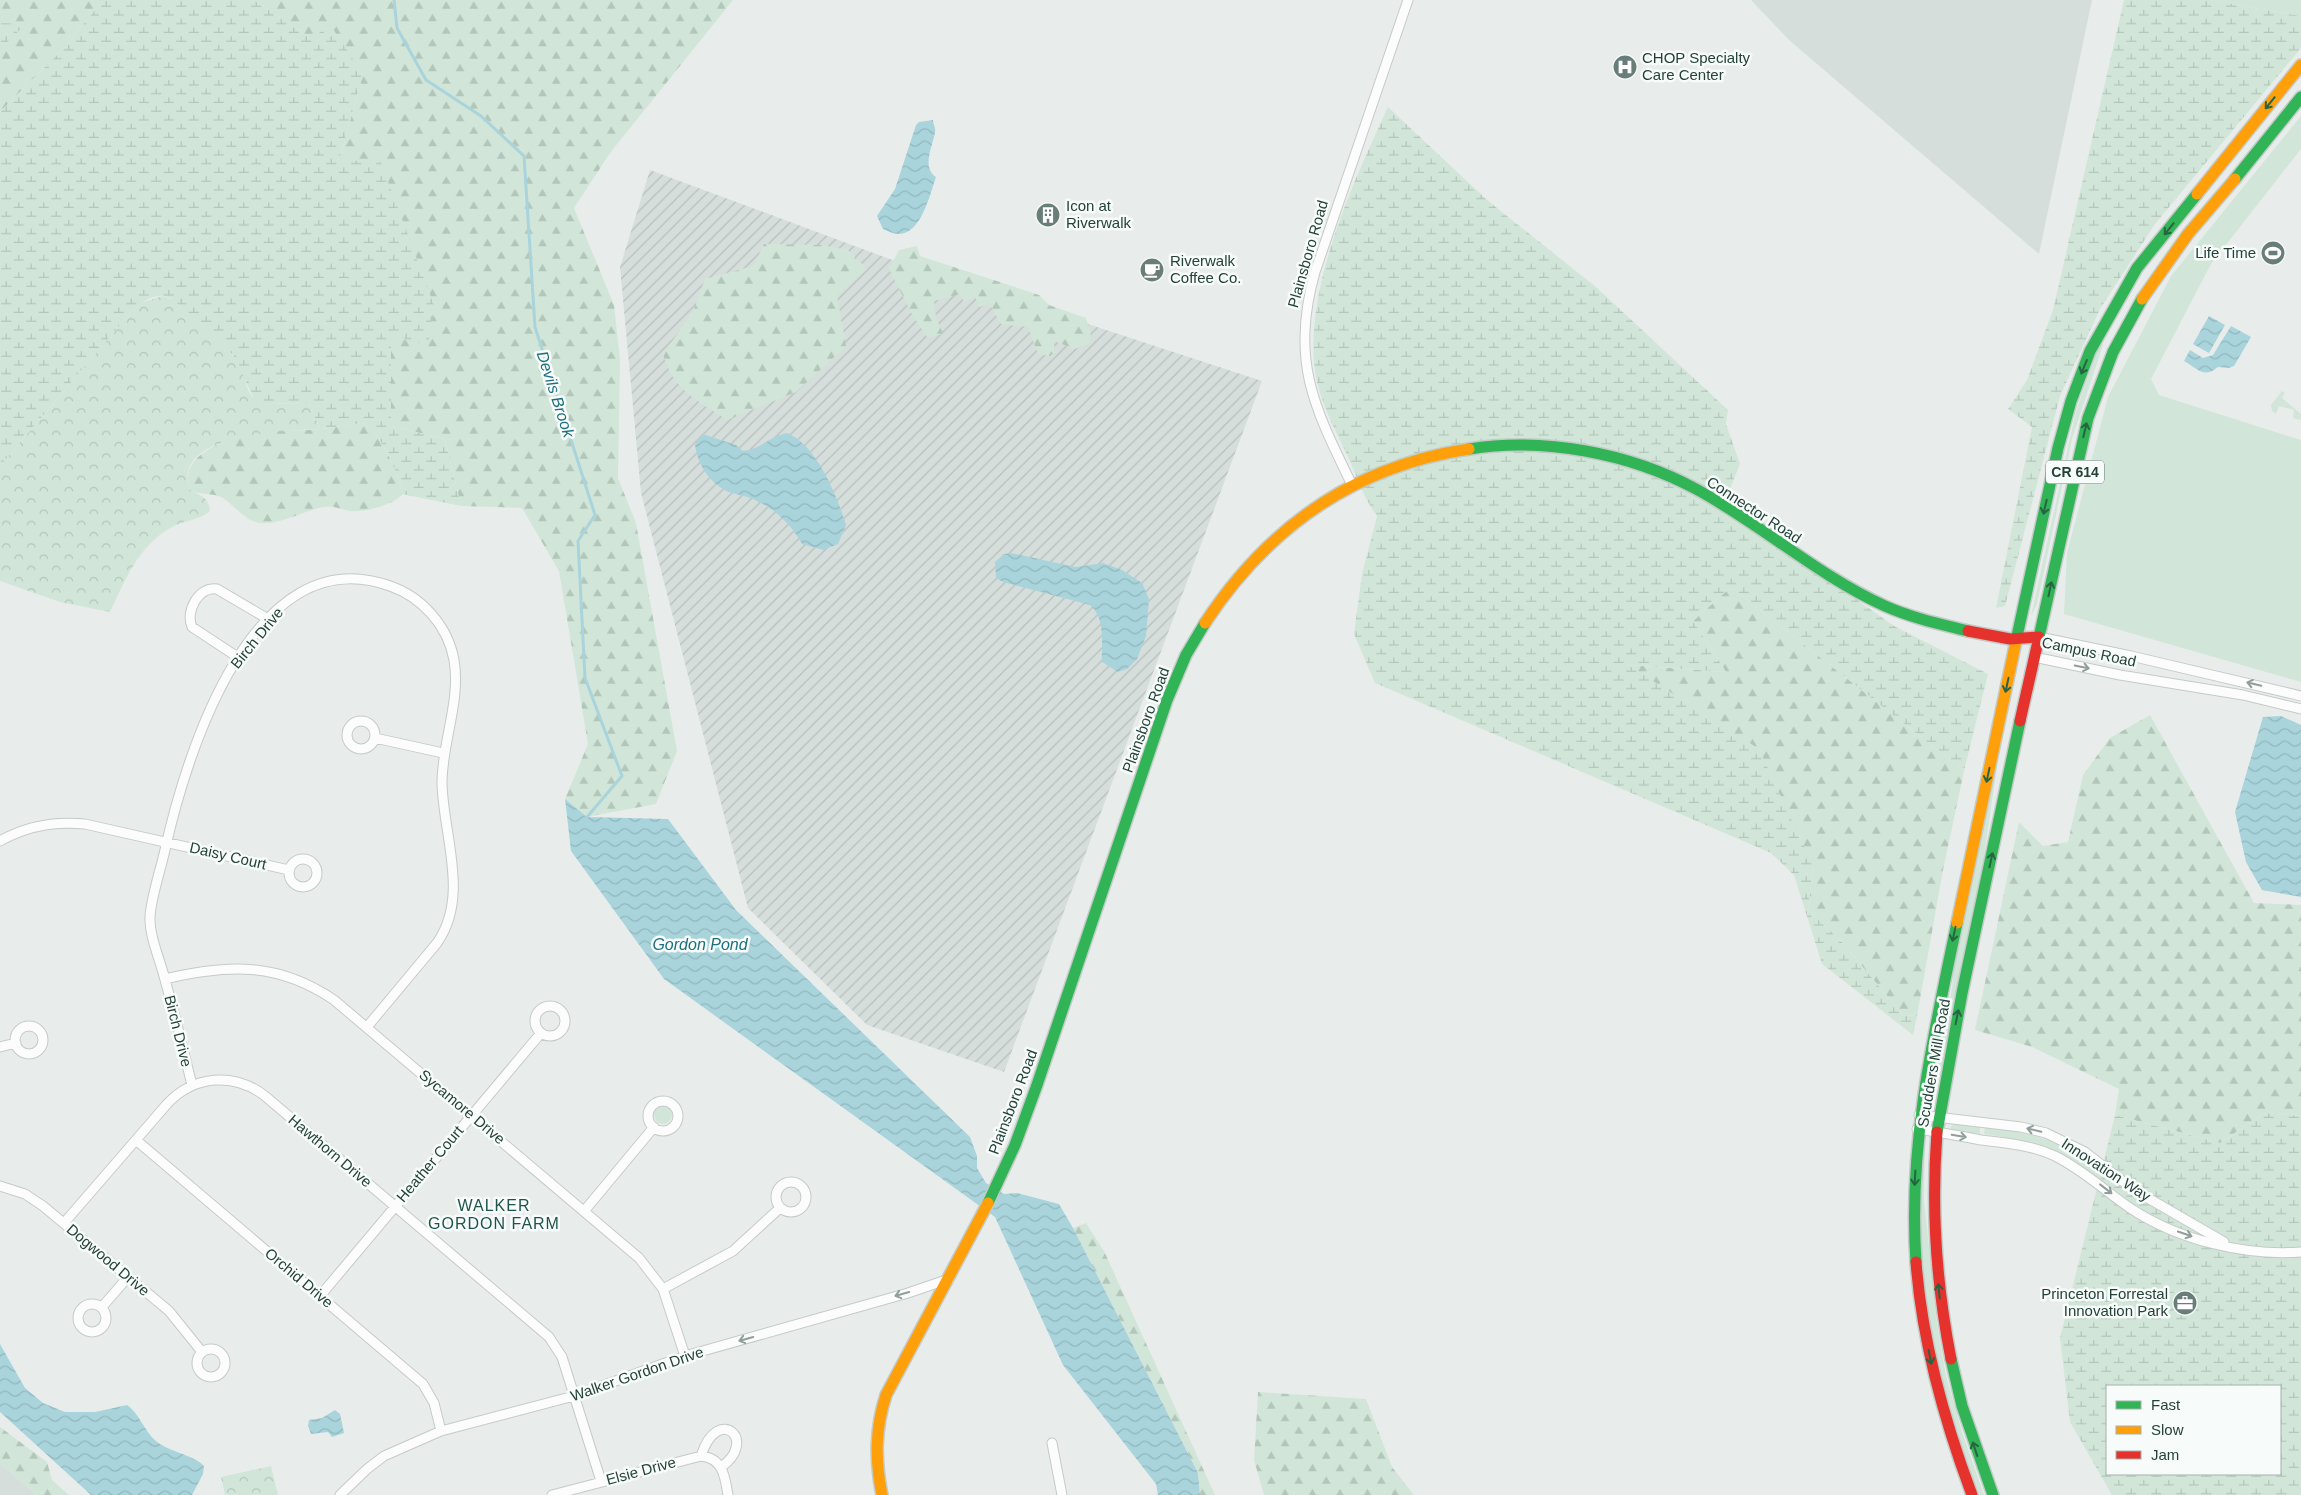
<svg xmlns="http://www.w3.org/2000/svg" width="2301" height="1495" font-family="Helvetica,sans-serif">
	<style>
		.built { fill: #d6dedb }
		.industrial { fill: url(#industrial-furrows) }
		.grass { fill: #d1e6d8 }
		.forest { fill: url(#forest-firs) }
		.wetland { fill: url(#wetland-marsh); fill-rule: evenodd }
		.park { fill: url(#park-crowns) }
		.water { fill: url(#water-waves) }
		.lines { fill: none; stroke-linecap: round; stroke-linejoin: round }
		.stream { stroke: #a9d4db; stroke-width: 3 }
		.street-casing { stroke: #c5cac8; stroke-width: 11 }
		.fast-casing { stroke: #c3cbc8; stroke-width: 14 }
		.slow-casing { stroke: #c3cbc8; stroke-width: 14 }
		.jam-casing { stroke: #c3cbc8; stroke-width: 14 }
		.street { stroke: #fcfcfc; stroke-width: 9 }
		.fast { stroke: #30b455; stroke-width: 11 }
		.slow { stroke: #ff9f0a; stroke-width: 11 }
		.jam { stroke: #e5322d; stroke-width: 11 }
		.oneway { stroke: #286442 }
		.oneway2 { stroke: #909f9b }
		.labels { text-anchor: middle; stroke-width: 5; stroke-linejoin: round; paint-order: stroke }
		.shield { fill: #f7fbf9; stroke: #637a73; stroke-width: 1 }
		.shield-label { font-size: 14px; font-weight: bold; fill: #24423a }
		.poi-label { font-size: 15px; fill: #24423a; stroke: #f7fbf9; text-anchor: start }
		.street-label { font-size: 15px; fill: #24423a; stroke: #f7fbf9 }
		.water-label { font-size: 16px; font-style: italic; fill: #1c6f80; stroke: #f7fbf9 }
		.neighbourhood-label { font-size: 16px; letter-spacing: 1px; fill: #1f5548; stroke: #f7fbf9 }
	</style>
	<defs>
		<pattern id="industrial-furrows" width="10" height="10" patternUnits="userSpaceOnUse" patternTransform="scale(1.25)"><rect width="10" height="10" fill="#d6dedb"/><path d="M-1 1l2-2M0 10L10 0M9 11l2-2" fill="none" stroke="#b8c0bd"/></pattern>
		<pattern id="forest-firs" width="22" height="20" patternUnits="userSpaceOnUse" patternTransform="scale(1.25)"><rect width="22" height="20" fill="#d1e6d8"/><path d="M5 1l3.5 6h-7zM16 11l3.5 6h-7z" fill="#b3c6ba"/></pattern>
		<pattern id="wetland-marsh" width="20" height="14" patternUnits="userSpaceOnUse" patternTransform="scale(1.25)"><rect width="20" height="14" fill="#d1e6d8"/><path d="M1 5h8M5 5V1M11 12h8M15 12V8" fill="none" stroke="#b3c6ba"/></pattern>
		<pattern id="park-crowns" width="20" height="18" patternUnits="userSpaceOnUse" patternTransform="scale(1.25)"><rect width="20" height="18" fill="#d1e6d8"/><path d="M2 6a3 3 0 1 1 6 0M12 15a3 3 0 1 1 6 0" fill="none" stroke="#b3c6ba"/></pattern>
		<pattern id="water-waves" width="16" height="10" patternUnits="userSpaceOnUse" patternTransform="scale(1.25)"><rect width="16" height="10" fill="#a9d4db"/><path d="M0 5q4-4 8 0t8 0" fill="none" stroke="#91b7bd"/></pattern>
	</defs>
	<rect width="100%" height="100%" fill="#e8edeb"/>
	<path class="built" d="M 1751,0 L 2092,0 L 2039,254 L 1789,40 Z
		M 0,1463 L 37,1495 L 0,1495 Z"/>
	<path class="industrial" d="M 650,170 L 895,261 L 1262,381 L 1004,1072 L 867,1025 L 748,908 L 641,493 L 620,267 Z"/>
	<path class="grass" d="M 2209,0 L 2301,0 L 2301,16 L 2220,2 Z
		M 2301,116 L 2301,149 L 2211,264 L 2151,379 L 2159,395 L 2301,440 L 2301,682 L 2064,614 L 2067,553 L 2108,397 L 2171,276 Z
		M 2100,342 L 2103,345 L 2072,439 L 2037,604 L 2031,616 L 2076,411 Z
		M 2282,391 L 2285,393 L 2282,398 L 2301,414 L 2301,420 L 2293,418 L 2294,410 L 2279,406 L 2276,414 L 2272,411 L 2271,405 Z
		M 1995,767 L 1997,767 L 1983,863 L 1934,1102 L 1930,1102 L 1952,988 L 1956,947 Z
		M654 1115a9 9 0 1 1 18 0a9 9 0 1 1-18 0Z
		M 1954,1124 L 1980,1127 L 1980,1134 L 1953,1131 L 1950,1127 Z
		M 1985,1127 C 2004,1130 2023,1132 2042,1138 C 2076,1150 2103,1172 2131,1194 L 2127,1199 C 2072,1158 2053,1144 1984,1134 Z
		M 1922,1141 L 1925,1141 L 1924,1200 L 1937,1324 L 1946,1376 L 1963,1435 L 1984,1495 L 1980,1495 L 1948,1416 L 1926,1312 L 1920,1230 Z"/>
	<path class="forest" d="M 0,0 L 103,0 L 65,47 L 0,112 Z
		M 254,0 L 733,0 L 610,153 L 574,208 L 614,305 L 620,359 L 618,478 L 636,523 L 677,751 L 656,804 L 587,817 L 565,799 L 588,744 L 559,571 L 522,508 L 461,506 L 445,439 L 391,426 L 391,334 L 339,161 L 363,74 Z
		M 764,244 L 822,245 L 848,250 L 867,269 L 837,296 L 846,346 L 796,392 L 727,420 C 697,400 673,390 663,354 L 693,312 L 705,279 L 753,266 Z
		M 917,246 L 920,256 L 1039,295 L 1049,305 L 1086,318 L 1091,336 L 1089,343 L 1075,349 L 1054,341 L 1054,353 L 1050,356 L 1038,354 L 1028,327 L 1001,324 L 989,303 L 980,307 L 975,297 L 964,302 L 960,294 L 934,301 L 936,317 L 943,334 L 927,337 L 913,316 L 889,269 L 899,250 Z
		M 362,423 C 379,428 400,476 402,494 C 396,505 361,513 349,511 C 340,509 333,505 323,507 C 303,511 281,525 260,523 C 246,522 234,505 223,498 C 212,492 200,496 190,490 C 177,454 227,439 255,433 C 276,429 298,432 320,429 C 334,428 348,424 362,423 Z
		M 1731,587 L 1964,771 L 1943,870 L 1917,1016 L 1903,1015 L 1841,941 L 1808,910 L 1813,866 L 1627,665 L 1726,672 L 1693,621 Z
		M 2150,715 L 2254,903 L 2301,905 L 2301,1116 L 2264,1113 L 2220,1143 L 2115,1115 L 2119,1089 L 2032,1047 L 1975,1030 L 2019,822 L 2043,846 L 2068,842 L 2083,775 L 2110,738 Z
		M 1086,1223 L 1104,1251 L 1215,1495 L 1200,1495 L 1198,1473 L 1073,1228 Z
		M 1258,1392 L 1366,1399 L 1392,1467 L 1414,1495 L 1264,1495 L 1254,1460 Z
		M 0,1427 L 47,1462 L 52,1480 L 69,1495 L 37,1495 L 0,1463 Z"/>
	<path class="wetland" d="M 103,0 L 254,0 L 310,38 L 331,26 L 363,74 L 339,161 L 380,160 L 434,305 L 428,346 L 391,334 L 391,426 L 445,439 L 461,506 L 402,494 C 400,476 379,428 362,423 L 320,429 L 309,404 L 261,403 L 255,401 L 233,355 L 172,299 C 157,290 142,302 131,312 L 0,466 L 0,112 L 65,47 Z
		M 2124,0 L 2209,0 L 2301,16 L 2301,48 L 2155,224 L 2100,309 L 2060,396 L 2005,606 L 1996,608 L 2032,427 L 2008,409 L 2027,380 L 2053,310 Z
		M 0,23 L 26,24 L 0,49 Z
		M 1388,107 L 1487,200 L 1596,287 L 1728,410 L 1726,424 L 1740,464 L 1723,506 L 1894,626 L 1988,674 L 1964,771 L 1731,587 L 1693,621 L 1726,672 L 1628,665 L 1759,749 L 1813,866 L 1808,910 L 1841,941 L 1903,1015 L 1917,1016 L 1913,1035 L 1822,964 L 1794,875 L 1771,853 L 1375,683 L 1354,634 L 1362,574 L 1377,516 C 1363,497 1357,476 1347,455 C 1336,431 1323,408 1317,382 C 1299,297 1353,183 1388,107 Z
		M 2264,1113 L 2301,1116 L 2301,1495 L 2112,1495 L 2070,1422 L 2060,1338 L 2115,1115 L 2220,1143 ZM 2107,1386 L 2280,1386 L 2280,1474 L 2107,1474 Z"/>
	<path class="park" d="M 162,296 L 172,299 C 192,318 222,339 237,361 C 246,375 245,397 261,403 L 309,404 L 320,429 C 287,431 169,433 190,490 C 201,496 209,497 210,511 C 199,521 184,520 172,527 C 138,546 126,579 110,612 L 60,602 L 0,581 L 0,466 L 131,312 L 141,303 Z
		M 271,1466 L 278,1495 L 225,1495 L 221,1477 Z"/>
	<path class="water" d="M 933,120 C 933,124 936,128 935,132 C 933,146 921,167 936,177 C 930,194 921,235 898,234 C 894,234 888,231 883,229 L 877,216 L 895,189 L 916,125 L 919,122 Z
		M 2209,316 L 2225,325 L 2209,353 L 2193,344 Z
		M 2231,326 L 2251,337 L 2234,366 L 2229,368 L 2218,367 C 2204,379 2198,369 2184,361 L 2190,350 L 2203,358 L 2213,355 Z
		M 787,433 C 817,445 837,496 846,525 L 838,544 L 823,550 L 802,544 C 792,525 775,509 755,500 C 747,496 738,495 729,492 C 710,484 697,464 695,444 L 703,434 L 736,445 L 743,451 C 760,450 770,436 787,433 Z
		M 1011,553 L 1076,567 L 1103,563 L 1122,570 L 1142,583 L 1149,599 L 1146,636 L 1137,659 L 1127,669 L 1118,672 L 1102,662 C 1101,643 1106,618 1090,605 L 1003,582 L 996,578 L 995,562 L 1004,554 Z
		M 2281,716 L 2301,725 L 2301,897 L 2262,890 L 2246,862 L 2235,812 L 2263,717 Z
		M 565,799 L 587,817 L 668,819 L 736,910 L 970,1137 L 977,1156 L 977,1168 L 986,1183 L 1004,1194 L 1017,1193 L 1059,1204 L 1073,1228 L 1198,1473 L 1200,1495 L 1158,1495 L 1156,1484 L 1063,1365 L 995,1217 L 664,979 L 571,851 Z
		M 0,1344 L 25,1388 L 43,1403 L 65,1412 L 95,1412 L 127,1405 C 139,1413 144,1431 156,1441 C 169,1452 194,1455 204,1466 L 203,1474 L 192,1495 L 91,1495 L 0,1412 Z
		M 335,1410 L 340,1414 L 344,1433 L 332,1437 L 328,1432 L 311,1434 L 308,1426 L 309,1420 L 322,1418 Z"/>
	<g class="lines">
		<path class="stream" d="M 394,0 L 397,28 L 426,80 L 481,116 L 524,156 L 535,327 L 595,515 L 578,541 L 585,678 L 622,776 L 587,817"/>
		<defs>
			<path id="street" d="M 1352,485 C 1314,407 1290,361 1315,272 L 1408,0
				M 2039,637 L 2131,656 L 2301,696
				M 2034,657 L 2120,675 L 2243,695 L 2301,709
				M 239,658 L 192,627 C 185,611 199,586 217,589 L 268,619
				M347 735a14 14 0 1 1 28 0a14 14 0 1 1-28 0Z
				M 375,738 L 443,753
				M 0,841 C 26,826 55,821 85,824 L 289,870
				M289 873a14 14 0 1 1 28 0a14 14 0 1 1-28 0Z
				M 165,979 C 228,964 278,962 334,1000 L 639,1258 L 663,1289 L 685,1356
				M535 1021a15 15 0 1 1 30 0a15 15 0 1 1-30 0Z
				M15 1040a14 14 0 1 1 28 0a14 14 0 1 1-28 0Z
				M 0,1047 L 16,1043
				M 192,1085 C 183,1049 174,1012 164,976 C 159,957 149,935 150,916 C 152,894 160,872 165,850 C 186,755 253,536 390,586 C 422,597 448,626 454,660 C 461,701 442,742 442,783 C 443,835 470,896 437,943 L 367,1027
				M648 1116a15 15 0 1 1 30 0a15 15 0 1 1-30 0Z
				M 1919,1115 L 2021,1127 L 2046,1133 L 2085,1152 L 2134,1190 L 2224,1242
				M 1917,1129 C 1939,1132 1960,1136 1981,1140 C 2007,1143 2031,1145 2055,1156 C 2083,1170 2105,1191 2130,1208 C 2178,1240 2244,1256 2301,1252
				M 136,1140 L 423,1384 L 434,1403 L 441,1431
				M776 1197a15 15 0 1 1 30 0a15 15 0 1 1-30 0Z
				M 0,1186 L 25,1194 L 43,1206 L 169,1311 L 202,1352
				M 585,1210 L 654,1127
				M 64,1223 L 167,1104 C 194,1075 234,1072 265,1096 L 549,1337 L 562,1357 L 601,1481
				M 663,1289 L 733,1251 L 780,1208
				M 320,1296 L 541,1033
				M78 1318a14 14 0 1 1 28 0a14 14 0 1 1-28 0Z
				M 102,1307 L 128,1277
				M197 1363a14 14 0 1 1 28 0a14 14 0 1 1-28 0Z
				M 1052,1443 L 1062,1495
				M 701,1456 C 718,1403 759,1441 721,1467
				M 340,1495 L 367,1469 L 384,1456 L 441,1431 L 574,1396 L 685,1356 L 908,1293 L 949,1279
				M 552,1495 L 701,1456 C 723,1458 725,1477 728,1495"/>
			<path id="fast" d="M 2235,179 L 2301,97
				M 1469,449 C 1544,437 1629,453 1696,489 C 1761,524 1817,575 1885,606 C 1912,618 1940,624 1968,631
				M 2039,637 L 2088,418 L 2113,352 L 2142,299
				M 2016,641 L 2058,448 L 2071,401 L 2090,351 L 2137,268 L 2197,194
				M 1937,1132 L 1962,993 L 2020,721
				M 988,1203 L 1015,1145 L 1037,1085 L 1167,700 L 1186,655 L 1205,623
				M 1916,1262 C 1908,1146 1933,1036 1957,923
				M 1951,1359 L 1962,1406 L 1993,1495"/>
			<path id="slow" d="M 2197,194 L 2301,65
				M 2142,299 L 2188,234 L 2235,179
				M 1205,623 C 1268,527 1355,466 1469,449
				M 1957,923 L 2016,641
				M 882,1495 C 875,1460 875,1429 886,1395 L 988,1203"/>
			<path id="jam" d="M 1968,631 L 2010,639 L 2039,637 L 2020,721
				M 1937,1132 C 1931,1210 1936,1283 1951,1359
				M 1916,1262 C 1922,1342 1944,1420 1972,1495"/>
		</defs>
		<use href="#street" class="street-casing"/>
		<use href="#fast" class="fast-casing"/>
		<use href="#slow" class="slow-casing"/>
		<use href="#jam" class="jam-casing"/>
		<use href="#street" class="street"/>
		<use href="#fast" class="fast"/>
		<use href="#slow" class="slow"/>
		<use href="#jam" class="jam"/>
	</g>
	<defs><path id="oneway-shaft" d="M-6 0H5M1.5-3L5.5 0L1.5 3" fill="none" stroke-width="1.6" stroke-linecap="round" stroke-linejoin="round" transform="scale(1.25)"/></defs>
	<g class="oneway">
		<use href="#oneway-shaft" transform="translate(2270 103) rotate(129)"/>
		<use href="#oneway-shaft" transform="translate(2169 229) rotate(129)"/>
		<use href="#oneway-shaft" transform="translate(2084 367) rotate(112)"/>
		<use href="#oneway-shaft" transform="translate(2085 430) rotate(-77)"/>
		<use href="#oneway-shaft" transform="translate(2045 507) rotate(103)"/>
		<use href="#oneway-shaft" transform="translate(2050 589) rotate(-78)"/>
		<use href="#oneway-shaft" transform="translate(2007 685) rotate(102)"/>
		<use href="#oneway-shaft" transform="translate(1988 775) rotate(102)"/>
		<use href="#oneway-shaft" transform="translate(1991 860) rotate(-78)"/>
		<use href="#oneway-shaft" transform="translate(1954 934) rotate(102)"/>
		<use href="#oneway-shaft" transform="translate(1957 1017) rotate(-79)"/>
		<use href="#oneway-shaft" transform="translate(1915 1178) rotate(93)"/>
		<use href="#oneway-shaft" transform="translate(1939 1291) rotate(-96)"/>
		<use href="#oneway-shaft" transform="translate(1930 1357) rotate(79)"/>
		<use href="#oneway-shaft" transform="translate(1975 1449) rotate(-108)"/>
	</g>
	<g class="oneway2">
		<use href="#oneway-shaft" transform="translate(2082 667) rotate(12)"/>
		<use href="#oneway-shaft" transform="translate(2254 684) rotate(-167)"/>
		<use href="#oneway-shaft" transform="translate(2034 1130) rotate(-167)"/>
		<use href="#oneway-shaft" transform="translate(1959 1136) rotate(10)"/>
		<use href="#oneway-shaft" transform="translate(2106 1189) rotate(38)"/>
		<use href="#oneway-shaft" transform="translate(2185 1234) rotate(19)"/>
		<use href="#oneway-shaft" transform="translate(902 1294) rotate(164)"/>
		<use href="#oneway-shaft" transform="translate(746 1339) rotate(164)"/>
	</g>
	<defs>
		<symbol id="hospital-disc" viewBox="-11 -11 22 22"><circle r="9.5" fill="#697e78" stroke="#f7fbf9"/><path d="M-5-5h3v3.5h4V-5h3V5h-3V1.5h-4V5h-3Z" fill="#fff"/></symbol>
		<symbol id="building-disc" viewBox="-11 -11 22 22"><circle r="9.5" fill="#697e78" stroke="#f7fbf9"/><path d="M-4-6H4V6H1V3H-1V6H-4ZM-2.5-4.3h1.7v1.8h-1.7ZM.8-4.3h1.7v1.8H.8ZM-2.5-1h1.7V.8h-1.7ZM.8-1h1.7V.8H.8Z" fill="#fff"/></symbol>
		<symbol id="stadium-disc" viewBox="-11 -11 22 22"><circle r="9.5" fill="#697e78" stroke="#f7fbf9"/><path d="M0-5a6.5 5 0 1 0 0 10a6.5 5 0 1 0 0-10ZM-3.5-1.8h7v3.6h-7Z" fill="#fff"/></symbol>
		<symbol id="cafe-disc" viewBox="-11 -11 22 22"><circle r="9.5" fill="#697e78" stroke="#f7fbf9"/><path d="M-5.5-4.5H6V0H3Q3 3.5 0 3.5H-2.5Q-5.5 3.5-5.5 0ZM3-3.2v2h1.7v-2ZM-6 4.5H4V6H-6Z" fill="#fff"/></symbol>
		<symbol id="office-disc" viewBox="-11 -11 22 22"><circle r="9.5" fill="#697e78" stroke="#f7fbf9"/><path d="M-6-3h4V-5.5h4V-3h4V5H-6ZM-1-4.5V-3h2v-1.5ZM-6 0V1H6V0Z" fill="#fff"/></symbol>
	</defs>
	<g fill-rule="evenodd">
		<use href="#hospital-disc" x="1611" y="53" width="28" height="28"/>
		<use href="#building-disc" x="1034" y="201" width="28" height="28"/>
		<use href="#stadium-disc" x="2259" y="239" width="28" height="28"/>
		<use href="#cafe-disc" x="1138" y="256" width="28" height="28"/>
		<use href="#office-disc" x="2171" y="1289" width="28" height="28"/>
	</g>
	<g class="labels">
		<rect class="shield" x="2046" y="460.5" width="58" height="23" rx="4"/>
		<g class="shield-label">
			<text x="2075" y="477">CR 614</text>
		</g>
		<g class="poi-label">
			<text x="1642" y="63">CHOP Specialty<tspan x="1642" dy="17">Care Center</tspan></text>
			<text x="1066" y="211">Icon at<tspan x="1066" dy="17">Riverwalk</tspan></text>
			<text x="2256" y="258" text-anchor="end">Life Time</text>
			<text x="1170" y="266">Riverwalk<tspan x="1170" dy="17">Coffee Co.</tspan></text>
			<text x="2168" y="1299" text-anchor="end">Princeton Forrestal<tspan x="2168" dy="17">Innovation Park</tspan></text>
		</g>
		<g class="street-label">
			<text transform="translate(1308 254) rotate(-74)" y="5">Plainsboro Road</text>
			<text transform="translate(1754 510) rotate(33)" y="5">Connector Road</text>
			<text transform="translate(257 638) rotate(-51)" y="5">Birch Drive</text>
			<text transform="translate(2089 652) rotate(12)" y="5">Campus Road</text>
			<text transform="translate(1146 720) rotate(-70)" y="5">Plainsboro Road</text>
			<text transform="translate(228 856) rotate(13)" y="5">Daisy Court</text>
			<text transform="translate(178 1031) rotate(76)" y="5">Birch Drive</text>
			<text transform="translate(1934 1063) rotate(-80)" y="5">Scudders Mill Road</text>
			<text transform="translate(1013 1102) rotate(-69)" y="5">Plainsboro Road</text>
			<text transform="translate(462 1107) rotate(40)" y="5">Sycamore Drive</text>
			<text transform="translate(330 1151) rotate(40)" y="5">Hawthorn Drive</text>
			<text transform="translate(430 1164) rotate(-50)" y="5">Heather Court</text>
			<text transform="translate(2106 1170) rotate(33)" y="5">Innovation Way</text>
			<text transform="translate(108 1260) rotate(40)" y="5">Dogwood Drive</text>
			<text transform="translate(299 1278) rotate(40)" y="5">Orchid Drive</text>
			<text transform="translate(637 1374) rotate(-19)" y="5">Walker Gordon Drive</text>
			<text transform="translate(641 1471) rotate(-15)" y="5">Elsie Drive</text>
		</g>
		<g class="water-label">
			<text transform="translate(556 394) rotate(72)" y="6">Devils Brook</text>
			<text x="700" y="950">Gordon Pond</text>
		</g>
		<g class="neighbourhood-label">
			<text x="494" y="1211">WALKER<tspan x="494" dy="18">GORDON FARM</tspan></text>
		</g>
	</g>
	<rect x="2106" y="1385" width="175" height="90" fill="#f7fbf9" stroke="#a3b1ad"/>
	<rect x="2116" y="1401" width="25" height="8" fill="#30b455" stroke="#a3b1ad"/>
	<text x="2151" y="1410" font-size="15" fill="#24423a">Fast</text>
	<rect x="2116" y="1426" width="25" height="8" fill="#ff9f0a" stroke="#a3b1ad"/>
	<text x="2151" y="1435" font-size="15" fill="#24423a">Slow</text>
	<rect x="2116" y="1451" width="25" height="8" fill="#e5322d" stroke="#a3b1ad"/>
	<text x="2151" y="1460" font-size="15" fill="#24423a">Jam</text>
</svg>
